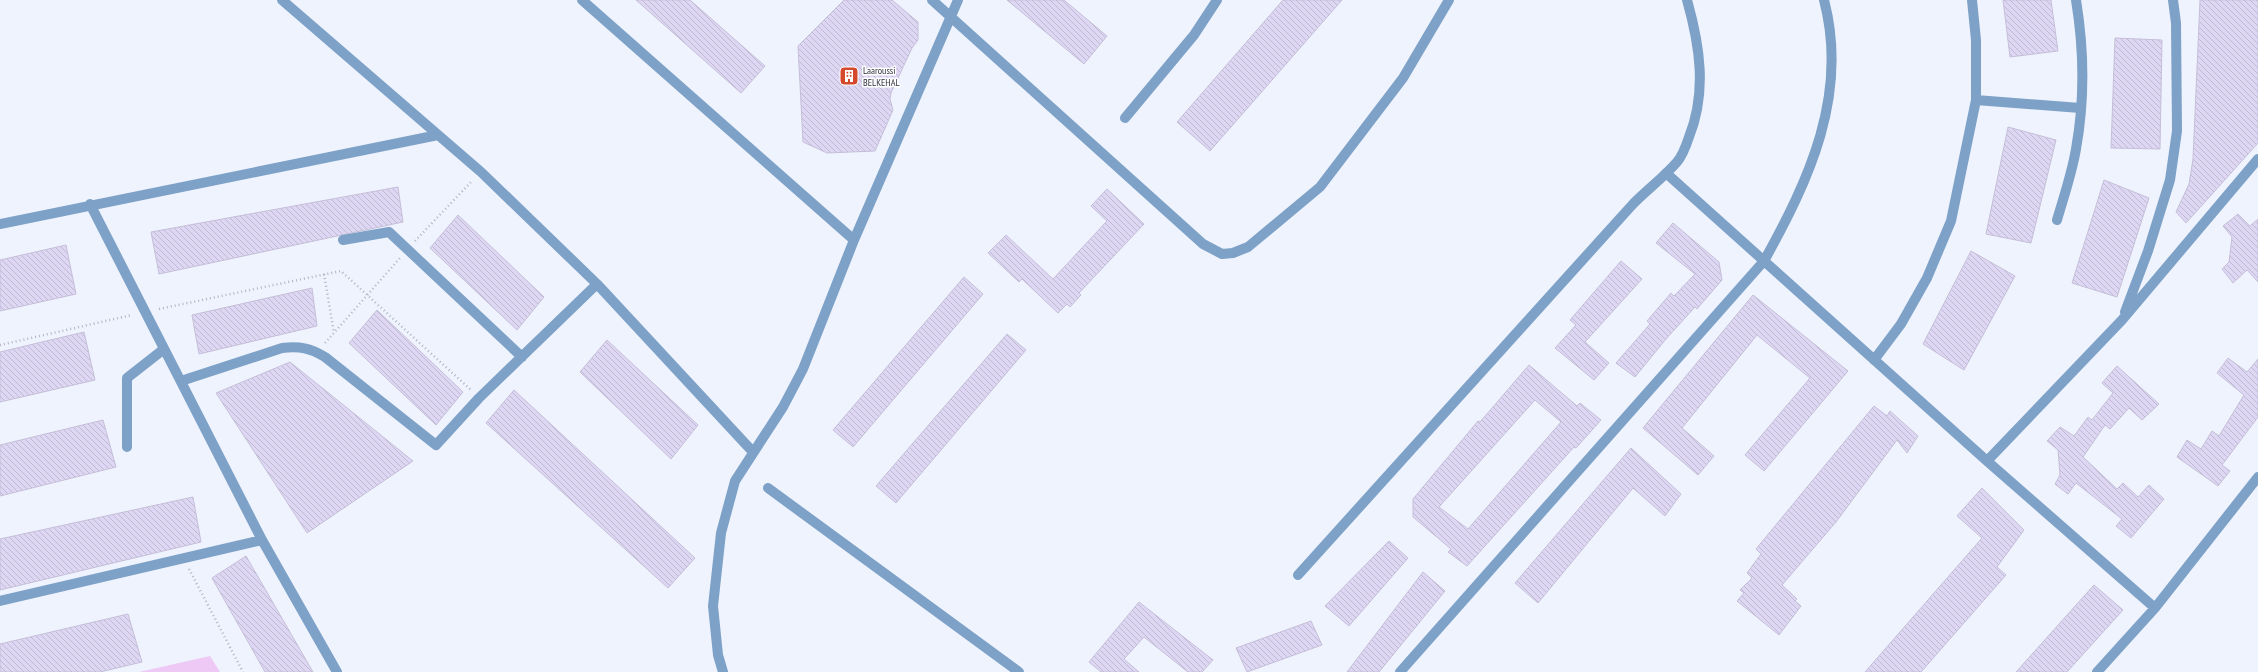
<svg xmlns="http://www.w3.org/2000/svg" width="2258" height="672" font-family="'PT Sans Narrow',sans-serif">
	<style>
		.park { fill: #efc9f5 }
		.building { fill: url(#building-back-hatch); stroke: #c5bed9; fill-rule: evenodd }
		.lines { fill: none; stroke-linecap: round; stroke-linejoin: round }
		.path { stroke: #b2b5c0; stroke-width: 2.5; stroke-dasharray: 1 3; stroke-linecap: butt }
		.minor { stroke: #7da1c7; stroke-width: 10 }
		.labels { text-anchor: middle; stroke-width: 3; stroke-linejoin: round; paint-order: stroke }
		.poi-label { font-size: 10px; fill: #32343f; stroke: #fff; text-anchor: start }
	</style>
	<defs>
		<pattern id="building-back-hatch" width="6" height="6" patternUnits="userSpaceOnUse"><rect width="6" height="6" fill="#ded7f3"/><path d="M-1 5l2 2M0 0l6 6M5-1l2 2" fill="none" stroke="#bfb9d1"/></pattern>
	</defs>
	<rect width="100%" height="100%" fill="#eff3fe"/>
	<path class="park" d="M 210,656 L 220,672 L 139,672 Z"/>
	<path class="building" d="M 636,0 L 690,0 L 765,66 L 741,93 Z
		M 844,0 L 892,0 L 918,22 L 918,40 L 912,48 L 891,93 L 890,99 L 893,110 L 875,151 L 827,153 L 803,142 L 798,46 Z
		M 1007,0 L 1064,0 L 1107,36 L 1084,64 Z
		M 1283,0 L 1342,0 L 1210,151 L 1177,122 Z
		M 2003,0 L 2051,0 L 2058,51 L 2010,57 Z
		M 2200,0 L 2258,0 L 2258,143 L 2186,223 L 2176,212 L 2189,184 L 2193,159 Z
		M 2115,38 L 2162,40 L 2160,149 L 2111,148 Z
		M 2008,127 L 2056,140 L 2031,243 L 1986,234 Z
		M 2104,180 L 2149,198 L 2117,297 L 2072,283 Z
		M 398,187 L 403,222 L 159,274 L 151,232 Z
		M 1107,189 L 1144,224 L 1079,293 L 1081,295 L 1070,307 L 1067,304 L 1058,313 L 1022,279 L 1019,282 L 988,253 L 1006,235 L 1053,279 L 1107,221 L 1091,206 Z
		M 2238,214 L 2250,226 L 2258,219 L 2258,282 L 2247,270 L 2233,283 L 2222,269 L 2229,262 L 2232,237 L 2223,226 Z
		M 458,215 L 544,297 L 517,330 L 430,248 Z
		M 1673,223 L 1719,262 L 1722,280 L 1697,309 L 1695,307 L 1666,339 L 1635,377 L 1616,363 L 1650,324 L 1647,321 L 1671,293 L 1674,296 L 1695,274 L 1656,243 Z
		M 66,245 L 76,294 L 0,311 L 0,260 Z
		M 1971,251 L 2015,276 L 1964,370 L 1923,344 Z
		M 1621,261 L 1642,279 L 1585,342 L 1609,363 L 1594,380 L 1555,348 L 1576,325 L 1570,320 Z
		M 964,277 L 983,294 L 853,447 L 833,430 Z
		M 312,288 L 317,326 L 199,354 L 192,315 Z
		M 1753,295 L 1848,371 L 1764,471 L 1745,455 L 1810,378 L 1757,335 L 1682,428 L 1714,456 L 1698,475 L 1643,428 Z
		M 377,310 L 463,392 L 436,425 L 349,343 Z
		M 84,332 L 95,380 L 0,402 L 0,352 Z
		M 1007,334 L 1026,350 L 896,503 L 876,486 Z
		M 607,340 L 698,425 L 671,459 L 580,372 Z
		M 2228,358 L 2247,372 L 2258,359 L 2258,417 L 2222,465 L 2230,471 L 2218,486 L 2177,457 L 2187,440 L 2201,449 L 2212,431 L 2219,436 L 2244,395 L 2217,373 Z
		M 290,362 L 413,461 L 307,533 L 216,393 Z
		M 1529,365 L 1577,406 L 1580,403 L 1601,420 L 1576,448 L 1574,447 L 1467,566 L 1448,552 L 1451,549 L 1413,517 L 1413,499 L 1478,421 L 1480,422 ZM 1535,400 L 1561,422 L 1468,529 L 1439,507 Z
		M 2117,366 L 2159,404 L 2142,420 L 2129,408 L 2110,429 L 2105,425 L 2083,457 L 2117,489 L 2123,483 L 2138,497 L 2149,485 L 2164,499 L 2131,538 L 2116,526 L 2122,519 L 2076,483 L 2068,494 L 2055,484 L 2060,475 L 2058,450 L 2047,441 L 2060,427 L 2074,436 L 2088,417 L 2092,420 L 2113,393 L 2102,383 Z
		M 514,390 L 695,558 L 668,588 L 486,423 Z
		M 1874,406 L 1887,416 L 1890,411 L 1918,436 L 1907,453 L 1897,440 L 1836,522 L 1782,585 L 1797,599 L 1795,601 L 1801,606 L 1779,635 L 1737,601 L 1744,593 L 1740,590 L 1752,578 L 1747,573 L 1761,554 L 1756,549 Z
		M 103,420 L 116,467 L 0,496 L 0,445 Z
		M 1631,448 L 1681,494 L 1665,516 L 1633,488 L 1538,603 L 1515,583 Z
		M 1982,488 L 2024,530 L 1997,567 L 2006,575 L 1921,672 L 1865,672 L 1982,538 L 1957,516 Z
		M 193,497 L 201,542 L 0,590 L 0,539 Z
		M 1389,541 L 1408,558 L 1349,626 L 1325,606 Z
		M 246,556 L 313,672 L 265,672 L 212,578 Z
		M 1423,572 L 1445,591 L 1379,672 L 1347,672 Z
		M 2094,585 L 2123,610 L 2067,672 L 2016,672 Z
		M 1139,602 L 1213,660 L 1202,672 L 1188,672 L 1144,637 L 1124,659 L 1139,672 L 1101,672 L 1089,662 Z
		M 128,614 L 142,662 L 100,672 L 0,672 L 0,644 Z
		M 1311,621 L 1322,645 L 1247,672 L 1236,648 Z"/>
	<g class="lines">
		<path class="path" d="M 415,241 L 472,181
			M 324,274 L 334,333
			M 159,309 L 341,271 L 471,390
			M 325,343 L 400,258
			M 0,345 L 132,315
			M 189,569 L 243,672"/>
		<path class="minor" d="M 282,0 L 481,172 L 597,284 L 753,452
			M 582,0 L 854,240
			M 932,0 L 1203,244 L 1222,254 L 1233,253 L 1248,247 L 1320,187 L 1403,78 L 1449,0
			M 1976,100 L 2080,108
			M 1125,118 L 1194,35 L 1217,0
			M 1666,173 L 1987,461 L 2155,608
			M 90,204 L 262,540 L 337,672
			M 2057,220 C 2064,196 2072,173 2076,149 C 2085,99 2084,49 2076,0
			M 0,224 L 438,135
			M 343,240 L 389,232 L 522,357
			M 2125,312 L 2148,251 L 2170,180 L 2177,131 L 2176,23 L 2173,0
			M 1874,360 L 1901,324 L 1927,278 L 1951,221 L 1976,100 L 1976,40 L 1972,0
			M 181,381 L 282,348 C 300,346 310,348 325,357 L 436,445 L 479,398 L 597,284
			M 127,447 L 127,378 L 164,349
			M 1987,461 L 2122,320 L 2258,159
			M 768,488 L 1019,672
			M 1298,575 L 1633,204 C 1647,190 1664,177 1677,162 C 1683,155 1686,146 1689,137 C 1707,92 1700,46 1687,0
			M 0,601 L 262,540
			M 723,672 L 718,655 L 713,606 L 721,533 L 735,481 L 783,407 L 803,369 L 854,240 L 958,0
			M 1400,672 L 1764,261 C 1809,180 1849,95 1824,0
			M 2097,672 L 2155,608 L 2258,477"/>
	</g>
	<defs>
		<symbol id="building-square" viewBox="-11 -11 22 22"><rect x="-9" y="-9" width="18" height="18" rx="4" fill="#d4492c" stroke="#fff"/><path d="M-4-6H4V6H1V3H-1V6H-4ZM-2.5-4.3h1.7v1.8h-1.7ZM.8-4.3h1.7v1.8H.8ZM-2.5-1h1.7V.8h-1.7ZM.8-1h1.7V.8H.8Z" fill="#fff"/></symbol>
	</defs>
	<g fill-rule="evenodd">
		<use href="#building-square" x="838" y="65" width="22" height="22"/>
	</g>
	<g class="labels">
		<g class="poi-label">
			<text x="863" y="74">Laaroussi<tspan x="863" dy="12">BELKEHAL</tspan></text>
		</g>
	</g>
</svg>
